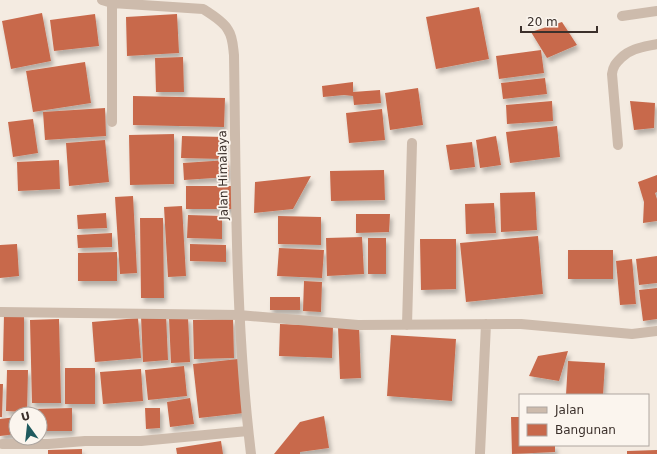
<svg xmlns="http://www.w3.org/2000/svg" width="657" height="454" font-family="'DejaVu Sans',sans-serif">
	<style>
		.building { fill: #c8694b; filter: url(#shadow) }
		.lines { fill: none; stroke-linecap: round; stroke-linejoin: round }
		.minor { stroke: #cdbbac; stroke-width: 10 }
		.labels { text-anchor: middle; stroke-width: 3.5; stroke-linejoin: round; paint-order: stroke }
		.street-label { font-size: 12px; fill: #3b302b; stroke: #fbf5ee }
	</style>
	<defs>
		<filter id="shadow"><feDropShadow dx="2.5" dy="4.5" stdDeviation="2" flood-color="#0004"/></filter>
	</defs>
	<rect width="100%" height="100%" fill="#f4ebe1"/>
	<path class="building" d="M 479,7 L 489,59 L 436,69 L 426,17 Z
		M 42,13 L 51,61 L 11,69 L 2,21 Z
		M 95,14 L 99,46 L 54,51 L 50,20 Z
		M 177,14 L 179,53 L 127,56 L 126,17 Z
		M 562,22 L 577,45 L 547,58 L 531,32 Z
		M 541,50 L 544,73 L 499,79 L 496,56 Z
		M 183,57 L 184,92 L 156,92 L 155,58 Z
		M 85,62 L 91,103 L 33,112 L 26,71 Z
		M 545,78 L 547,94 L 503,99 L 501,83 Z
		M 353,82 L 353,92 L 380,90 L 381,103 L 354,105 L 353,96 L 344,95 L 323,97 L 322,86 Z
		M 418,88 L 423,125 L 390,130 L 385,93 Z
		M 133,96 L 225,98 L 224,127 L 133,125 Z
		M 552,101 L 553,121 L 507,124 L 506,105 Z
		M 630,101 L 655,103 L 654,128 L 634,130 Z
		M 105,108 L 106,136 L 45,140 L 43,112 Z
		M 382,109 L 385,140 L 349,143 L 346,113 Z
		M 33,119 L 38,153 L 13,157 L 8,122 Z
		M 557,126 L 560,157 L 510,163 L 506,132 Z
		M 174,134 L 174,184 L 130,185 L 129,135 Z
		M 182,136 L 225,137 L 223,159 L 181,158 Z
		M 496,136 L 501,165 L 480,168 L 476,140 Z
		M 105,140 L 109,182 L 69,186 L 66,143 Z
		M 472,142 L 475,167 L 450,170 L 446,145 Z
		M 59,160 L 60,189 L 18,191 L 17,162 Z
		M 228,160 L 229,177 L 184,180 L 183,163 Z
		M 384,170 L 385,200 L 331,201 L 330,171 Z
		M 657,175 L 657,192 L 655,193 L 657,199 L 657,221 L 643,223 L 644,202 L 638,182 Z
		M 311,176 L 293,209 L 254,213 L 255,182 Z
		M 186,186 L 234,186 L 234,209 L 186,209 Z
		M 535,192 L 537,230 L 501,232 L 500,193 Z
		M 133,196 L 137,273 L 120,274 L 115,197 Z
		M 494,203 L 496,233 L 466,234 L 465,204 Z
		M 182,206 L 186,276 L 168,277 L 164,207 Z
		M 106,213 L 107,228 L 78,229 L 77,215 Z
		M 356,214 L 390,214 L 389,232 L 356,233 Z
		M 188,215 L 222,216 L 222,239 L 187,238 Z
		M 278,216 L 321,217 L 321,245 L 278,244 Z
		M 140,218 L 163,218 L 164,298 L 141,298 Z
		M 112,233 L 112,247 L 78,248 L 77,235 Z
		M 538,236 L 543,294 L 466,302 L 460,243 Z
		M 362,237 L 364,274 L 327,276 L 326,238 Z
		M 368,238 L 386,238 L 386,274 L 368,274 Z
		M 420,239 L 456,239 L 456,289 L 421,290 Z
		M 17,244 L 19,276 L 0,278 L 0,245 Z
		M 190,244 L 226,245 L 226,262 L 190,261 Z
		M 279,248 L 324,250 L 322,278 L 277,276 Z
		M 568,250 L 613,250 L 613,279 L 568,279 Z
		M 117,252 L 117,281 L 78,281 L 78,253 Z
		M 657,256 L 657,283 L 639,285 L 636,259 Z
		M 632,259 L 636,304 L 620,305 L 616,261 Z
		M 304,281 L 322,282 L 321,312 L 303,311 Z
		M 657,288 L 657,319 L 643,321 L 639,290 Z
		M 270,297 L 300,297 L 300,310 L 270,310 Z
		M 4,314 L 24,314 L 24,361 L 3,361 Z
		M 166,315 L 168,360 L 143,362 L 141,316 Z
		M 188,317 L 190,362 L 171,363 L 169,318 Z
		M 138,318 L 141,358 L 95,362 L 92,322 Z
		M 59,319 L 61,403 L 32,403 L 30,320 Z
		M 233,319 L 234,358 L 194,359 L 193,320 Z
		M 280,324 L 333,326 L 332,358 L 279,356 Z
		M 338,327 L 359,327 L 361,378 L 340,379 Z
		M 391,335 L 456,339 L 452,401 L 387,396 Z
		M 568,351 L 559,381 L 529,376 L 538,356 Z
		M 238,359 L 244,413 L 199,418 L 193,364 Z
		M 568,361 L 605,363 L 603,395 L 566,395 Z
		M 184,366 L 187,396 L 148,400 L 145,370 Z
		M 65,368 L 95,368 L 95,404 L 65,404 Z
		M 141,369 L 143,401 L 103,404 L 100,372 Z
		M 7,370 L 28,370 L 27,412 L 6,411 Z
		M 0,384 L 3,384 L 2,417 L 0,417 Z
		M 190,398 L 194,424 L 170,427 L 167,402 Z
		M 72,408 L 72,431 L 40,431 L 40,414 L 34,414 L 34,409 Z
		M 145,408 L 160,408 L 160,428 L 146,429 Z
		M 324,416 L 329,448 L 300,452 L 300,454 L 274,454 L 300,422 Z
		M 16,417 L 16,434 L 0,436 L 0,419 Z
		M 511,417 L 520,417 L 520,445 L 555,445 L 555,452 L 512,454 Z
		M 221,441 L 223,454 L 177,454 L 176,448 Z
		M 82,449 L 82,454 L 48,454 L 48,450 Z
		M 657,450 L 657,454 L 627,454 L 627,451 Z"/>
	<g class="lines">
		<path class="minor" d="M 102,0 L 112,3 L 203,9 C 211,14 224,22 228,30 C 233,37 233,47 234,55 C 236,188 235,322 251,454
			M 622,16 L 657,11
			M 112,122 L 112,3
			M 618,145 L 612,74 C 613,66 616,63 621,58 C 631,48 644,47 657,44
			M 0,312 L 239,315 L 358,325 L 521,324 L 632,334 L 657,331
			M 407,325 L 412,143
			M 2,444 L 48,444 L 85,441 L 141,441 L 248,431
			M 480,453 L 486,324"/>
	</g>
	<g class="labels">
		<g class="street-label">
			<text transform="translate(223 175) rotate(-91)" y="4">Jalan Himalaya</text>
		</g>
	</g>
	<rect x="519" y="394" width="130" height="52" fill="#fbf5ee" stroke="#aea6a0"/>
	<rect x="527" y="407" width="20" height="6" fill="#cdbbac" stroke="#aea6a0"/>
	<text x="555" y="414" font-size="12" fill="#3b302b">Jalan</text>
	<rect x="527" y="424" width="20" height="12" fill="#c8694b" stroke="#aea6a0"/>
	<text x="555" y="434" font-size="12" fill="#3b302b">Bangunan</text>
	<g transform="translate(28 426) rotate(345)"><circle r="19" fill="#fbf5ee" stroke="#aea6a0"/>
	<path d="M0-3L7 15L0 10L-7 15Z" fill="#1f5a5e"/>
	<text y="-6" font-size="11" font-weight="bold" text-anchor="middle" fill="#3b302b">U</text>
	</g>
	<path d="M521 26v6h76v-6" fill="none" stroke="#3b302b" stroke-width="2"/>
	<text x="527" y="26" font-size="12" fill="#3b302b" stroke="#fbf5ee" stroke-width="3" paint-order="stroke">20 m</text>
</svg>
